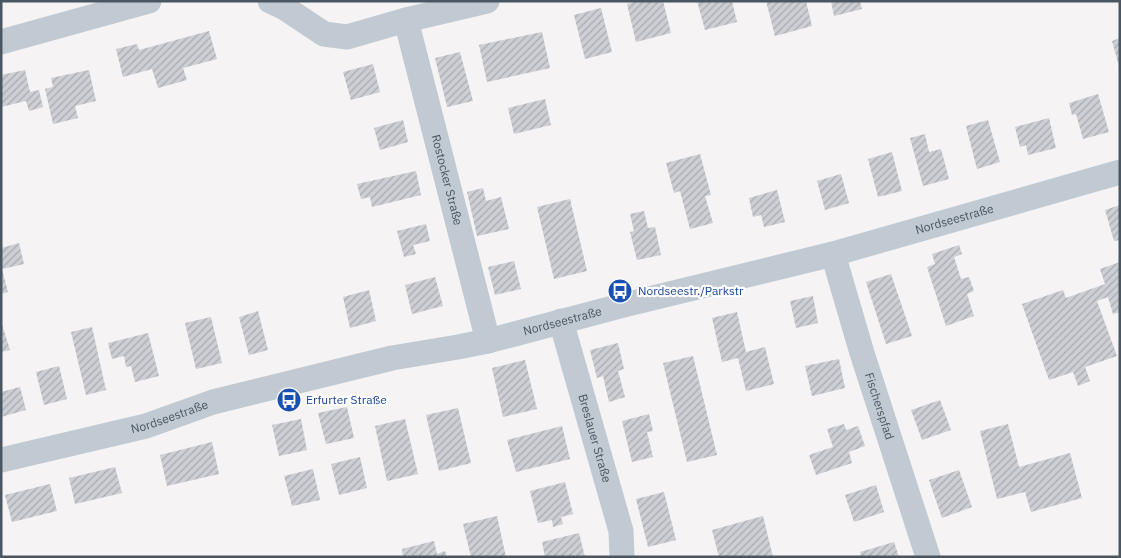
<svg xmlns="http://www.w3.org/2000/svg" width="1121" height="558" font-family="'IBM Plex Sans',sans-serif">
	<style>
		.building { fill: url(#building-hatch) }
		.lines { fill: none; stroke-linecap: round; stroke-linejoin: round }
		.minor { stroke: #c1cad2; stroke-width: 25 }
		.labels { text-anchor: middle; stroke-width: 4.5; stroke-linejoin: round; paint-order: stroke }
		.street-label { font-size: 12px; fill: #4a5661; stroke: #fff }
		.transit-label { font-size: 12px; fill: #164399; stroke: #fff; text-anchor: start }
	</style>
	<defs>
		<pattern id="building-hatch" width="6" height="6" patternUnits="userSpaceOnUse" patternTransform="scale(1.25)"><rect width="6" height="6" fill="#cdcfd5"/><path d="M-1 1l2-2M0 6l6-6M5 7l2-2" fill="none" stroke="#a8abb0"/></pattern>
	</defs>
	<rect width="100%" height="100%" fill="#f5f3f3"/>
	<path class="building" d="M 638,1 L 663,1 L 671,33 L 636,42 L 627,4 Z
		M 697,1 L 732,1 L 737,22 L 705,30 Z
		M 766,1 L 806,1 L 812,26 L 775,36 Z
		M 831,1 L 860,1 L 862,9 L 834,16 Z
		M 601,8 L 612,52 L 585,59 L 574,15 Z
		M 209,31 L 217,59 L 183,68 L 187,80 L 158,88 L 152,69 L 123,77 L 116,49 L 137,44 L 139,50 Z
		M 542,32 L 550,68 L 487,82 L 479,45 Z
		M 1120,38 L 1120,66 L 1119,66 L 1112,41 Z
		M 460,52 L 473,101 L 447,107 L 435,58 Z
		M 373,64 L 380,92 L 351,100 L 343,72 Z
		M 25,70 L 30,92 L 39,90 L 43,107 L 29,111 L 26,101 L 1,107 L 1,75 Z
		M 89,70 L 96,101 L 75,106 L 78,118 L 53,124 L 45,89 L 53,87 L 51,78 Z
		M 1098,94 L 1109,132 L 1083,139 L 1076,114 L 1072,115 L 1069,103 Z
		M 545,99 L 551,125 L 514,134 L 508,108 Z
		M 1049,118 L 1056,148 L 1028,155 L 1026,145 L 1020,147 L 1015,127 Z
		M 403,120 L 408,142 L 380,150 L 374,128 Z
		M 988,120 L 1000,162 L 977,169 L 966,126 Z
		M 925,134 L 929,152 L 941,149 L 949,179 L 923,186 L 910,138 Z
		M 892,152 L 902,191 L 878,197 L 868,159 Z
		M 700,154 L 711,195 L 705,196 L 713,223 L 690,229 L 680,191 L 674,193 L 666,163 Z
		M 416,171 L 421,195 L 372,207 L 370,197 L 361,199 L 357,184 Z
		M 841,174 L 849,203 L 825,210 L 817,181 Z
		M 483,188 L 486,201 L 501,197 L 509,229 L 477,236 L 467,192 Z
		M 777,190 L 785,222 L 764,227 L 761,215 L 753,217 L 749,198 Z
		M 570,199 L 587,271 L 554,279 L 537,207 Z
		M 1120,205 L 1120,240 L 1114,241 L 1105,210 Z
		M 644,211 L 648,228 L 655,227 L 661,255 L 637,260 L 630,232 L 634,231 L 630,214 Z
		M 426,224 L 430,241 L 413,245 L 416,254 L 404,257 L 397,231 Z
		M 19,243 L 24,264 L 2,269 L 8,292 L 1,294 L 1,248 Z
		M 959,245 L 962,254 L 954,257 L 961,279 L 969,277 L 974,291 L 967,294 L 974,316 L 946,326 L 927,267 L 935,264 L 932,254 Z
		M 514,261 L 521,289 L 495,295 L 488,267 Z
		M 1120,262 L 1120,312 L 1113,314 L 1108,297 L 1097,301 L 1117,356 L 1085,367 L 1090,381 L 1078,386 L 1073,372 L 1049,380 L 1022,304 L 1063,290 L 1066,298 L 1105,284 L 1100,269 Z
		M 891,274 L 912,336 L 886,344 L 866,282 Z
		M 435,277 L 443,306 L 412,314 L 405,285 Z
		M 369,290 L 376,321 L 350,328 L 343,297 Z
		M 813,296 L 818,323 L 796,328 L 790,301 Z
		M 258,311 L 268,350 L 249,355 L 239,317 Z
		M 737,312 L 746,352 L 765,347 L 774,384 L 746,391 L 738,358 L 722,362 L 712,318 Z
		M 211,317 L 222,363 L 196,369 L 185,323 Z
		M 1,321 L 10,350 L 1,352 Z
		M 92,327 L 106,390 L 86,395 L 71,332 Z
		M 148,333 L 159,376 L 135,382 L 131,366 L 126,367 L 124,356 L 112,359 L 108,343 Z
		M 618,343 L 624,369 L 618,371 L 625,397 L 609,402 L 603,376 L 597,378 L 590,350 Z
		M 693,356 L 717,455 L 687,462 L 663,363 Z
		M 839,359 L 845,388 L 812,396 L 805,366 Z
		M 525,360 L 537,409 L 503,417 L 492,368 Z
		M 59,366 L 67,399 L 44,405 L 36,372 Z
		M 20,387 L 26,410 L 1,417 L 1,392 Z
		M 940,400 L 951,430 L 922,440 L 911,410 Z
		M 347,407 L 354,438 L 326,444 L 318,413 Z
		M 458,408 L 471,463 L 439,471 L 426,415 Z
		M 649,414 L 653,431 L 647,432 L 653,457 L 632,462 L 622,421 Z
		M 301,419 L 307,450 L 279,456 L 272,425 Z
		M 405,419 L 418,474 L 387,481 L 375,426 Z
		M 844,424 L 846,430 L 858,426 L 865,446 L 849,452 L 852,463 L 816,475 L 809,455 L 833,447 L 827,429 Z
		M 1008,424 L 1019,467 L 1070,453 L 1082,498 L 1031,512 L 1025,492 L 997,499 L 980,431 Z
		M 562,426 L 570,459 L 516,472 L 507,440 Z
		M 212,442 L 219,474 L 167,486 L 160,455 Z
		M 360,457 L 367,488 L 339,495 L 331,464 Z
		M 115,467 L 122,493 L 75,504 L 69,478 Z
		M 313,469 L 320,500 L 292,506 L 284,476 Z
		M 959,470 L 972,507 L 942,518 L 929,480 Z
		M 565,482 L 573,514 L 561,517 L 563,524 L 553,527 L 552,520 L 538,523 L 530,491 Z
		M 50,484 L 57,511 L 12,522 L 5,495 Z
		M 876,485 L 884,512 L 854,522 L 845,495 Z
		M 664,492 L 676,540 L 648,547 L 636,499 Z
		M 497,516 L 506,557 L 471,557 L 463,524 Z
		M 763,516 L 773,557 L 719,557 L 712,530 Z
		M 579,533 L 585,557 L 545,557 L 542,542 Z
		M 434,541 L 437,554 L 445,551 L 447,557 L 403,557 L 402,549 Z
		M 894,542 L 899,557 L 861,557 L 860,552 Z"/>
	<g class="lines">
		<g class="minor">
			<path d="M 270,1 L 285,8 L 324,34 L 347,37 L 406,20 L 487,1"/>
			<path id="s1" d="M 406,20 L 488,341"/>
			<path d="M 1,42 L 149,1"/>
			<path id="s2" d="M 833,254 L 862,353 L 928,557"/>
			<path id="s3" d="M 561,321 L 621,531 L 622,557"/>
			<path id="s4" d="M 1,460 L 146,426 L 213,402 L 392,358 L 458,347 L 488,341 L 624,305 L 833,254 L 1120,172"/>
		</g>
	</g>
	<defs>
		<symbol id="bus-disc" viewBox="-11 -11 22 22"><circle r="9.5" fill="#1a4fb4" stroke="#fff"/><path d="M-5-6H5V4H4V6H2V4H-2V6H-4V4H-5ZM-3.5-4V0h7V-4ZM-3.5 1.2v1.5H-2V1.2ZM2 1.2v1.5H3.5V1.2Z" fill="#fff"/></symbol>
	</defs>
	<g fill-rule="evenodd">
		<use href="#bus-disc" x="606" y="277" width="28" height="28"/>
		<use href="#bus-disc" x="275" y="386" width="28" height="28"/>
	</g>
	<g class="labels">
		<g class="street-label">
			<text dy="4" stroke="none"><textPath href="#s1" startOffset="165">Rostocker Straße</textPath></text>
			<text dy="4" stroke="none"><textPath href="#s4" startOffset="984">Nordseestraße</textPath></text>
			<text dy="4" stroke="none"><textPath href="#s4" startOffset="579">Nordseestraße</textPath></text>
			<text dy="4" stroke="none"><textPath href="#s2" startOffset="159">Fischerspfad</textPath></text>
			<text dy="4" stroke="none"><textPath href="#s4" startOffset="174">Nordseestraße</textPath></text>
			<text dy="4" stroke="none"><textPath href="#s3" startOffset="122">Breslauer Straße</textPath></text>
		</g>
		<g class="transit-label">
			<text x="638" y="295">Nordseestr./Parkstr</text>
			<text x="306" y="404">Erfurter Straße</text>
		</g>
	</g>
	<rect width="1121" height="558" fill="none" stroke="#4a5661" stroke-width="5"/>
</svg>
